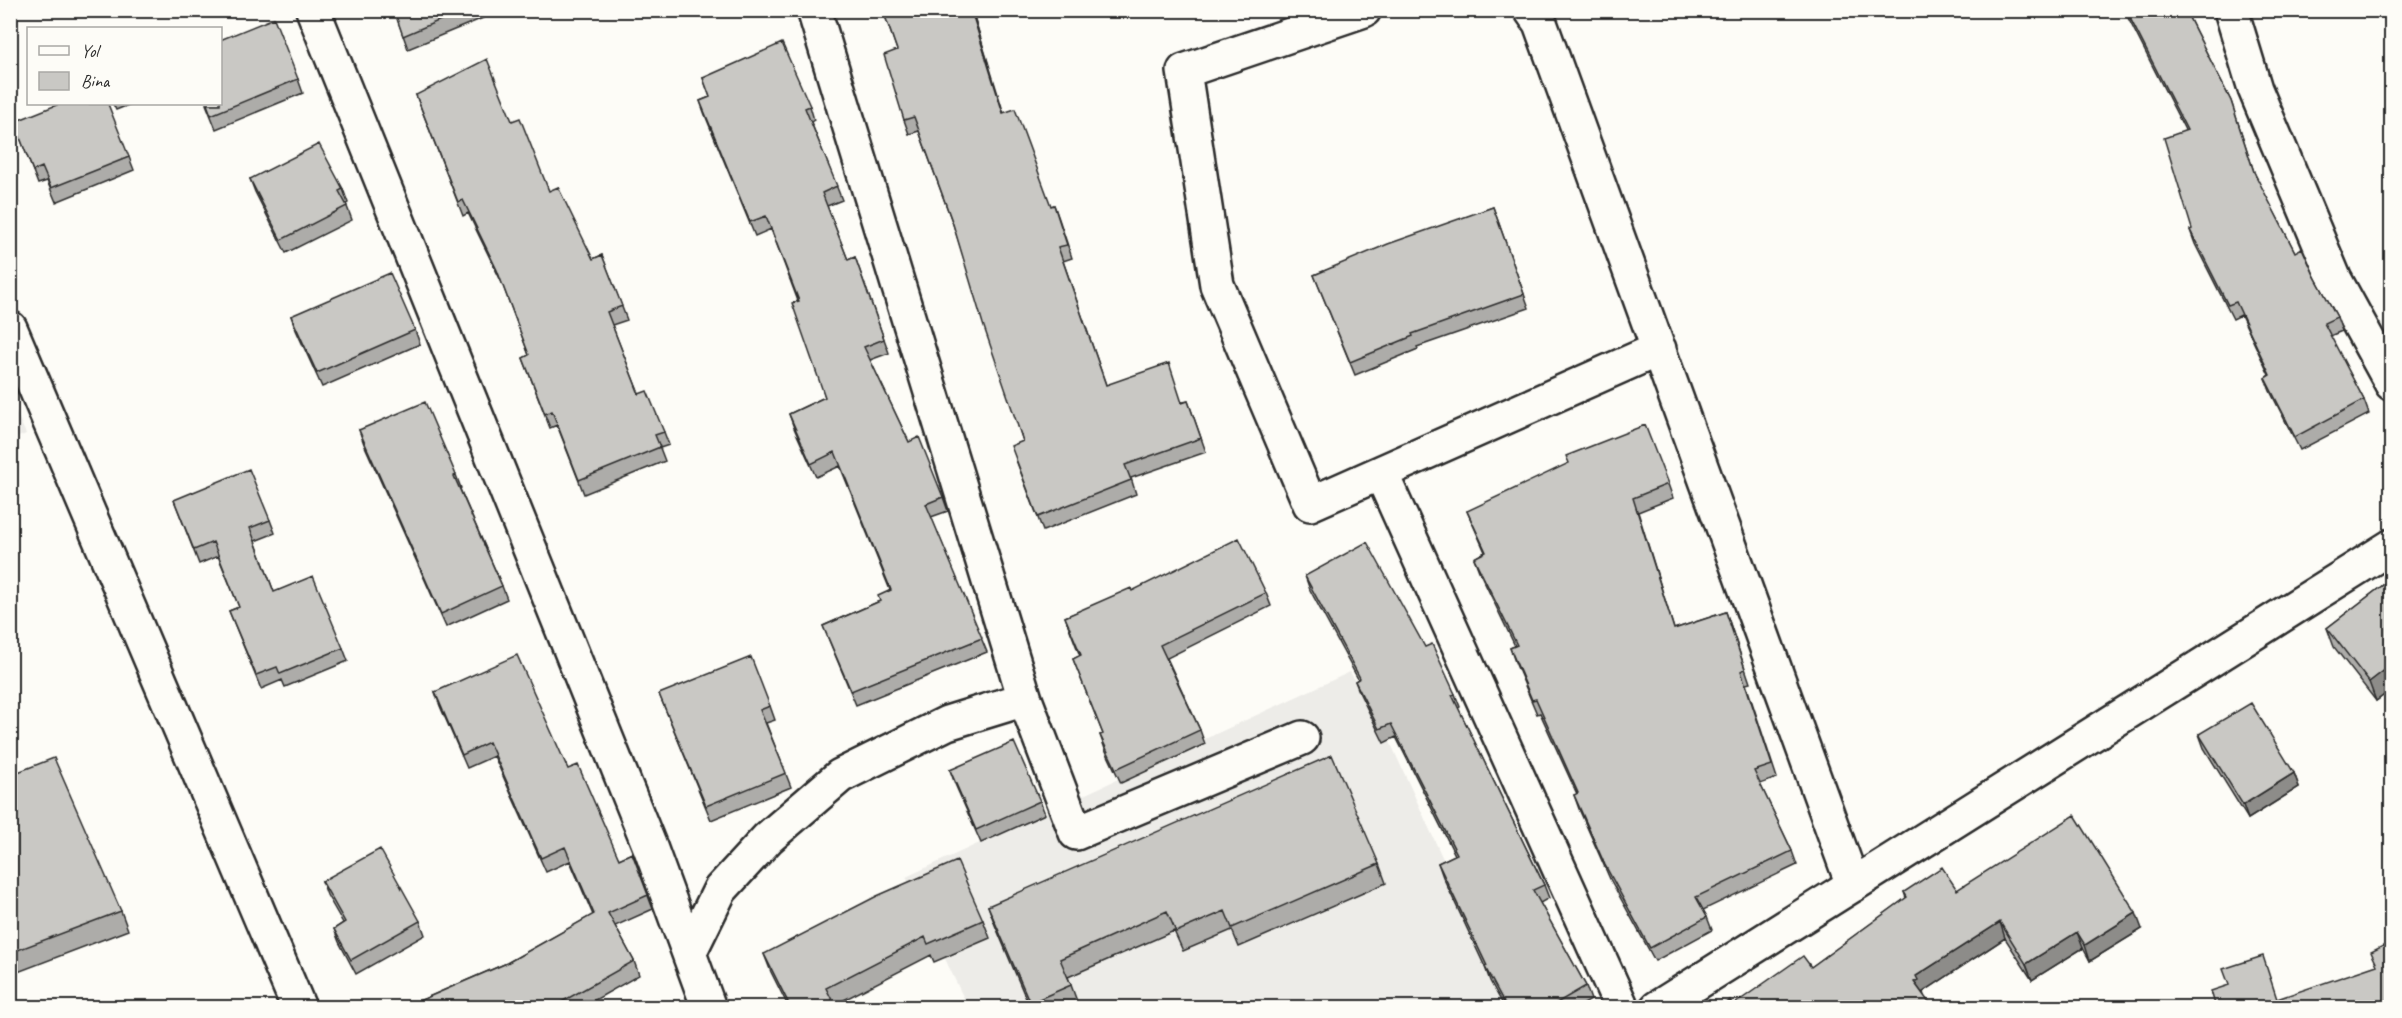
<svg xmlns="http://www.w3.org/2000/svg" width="2402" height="1018" font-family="Caveat,sans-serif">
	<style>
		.built { fill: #edece8 }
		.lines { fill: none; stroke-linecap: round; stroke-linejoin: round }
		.minor-casing { stroke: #2b2b2b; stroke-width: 38 }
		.minor { stroke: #fdfcf7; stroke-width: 33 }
		.wall { fill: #adaca9; stroke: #2b2b2b; stroke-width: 1.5 }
		.shaded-wall { fill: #8d8c89; stroke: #2b2b2b; stroke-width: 1.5 }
		.building { fill: #c9c8c4; stroke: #2b2b2b; stroke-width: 1.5 }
	</style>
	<rect width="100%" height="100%" fill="#fdfcf7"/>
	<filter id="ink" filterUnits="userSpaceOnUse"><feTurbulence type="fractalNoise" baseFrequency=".0167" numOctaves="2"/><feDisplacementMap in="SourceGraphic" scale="12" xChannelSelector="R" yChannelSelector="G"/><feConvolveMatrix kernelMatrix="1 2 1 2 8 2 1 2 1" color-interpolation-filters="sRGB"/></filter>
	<g filter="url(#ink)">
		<path class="built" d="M 10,398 L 26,434 L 11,440 L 10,439 Z
			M 1350,672 L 1386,733 L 1510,1007 L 968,1007 L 906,877 Z"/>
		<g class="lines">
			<defs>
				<path id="minor" d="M 313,10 L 650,847 L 709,1008
					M 1364,10 L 1184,71 L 1217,285 L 1310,504 L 1659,349
					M 1531,10 L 1540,23 L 1853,885
					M 2231,10 L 2255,89 L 2335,280 L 2392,384
					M 10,328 L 299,1008
					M 1381,473 L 1622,1008
					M 1025,699 L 1076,833 L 1302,738
					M 689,953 L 720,890 L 768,838 L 840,776 L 947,723 L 1025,699 L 814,10
					M 1657,1008 L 2392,546"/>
			</defs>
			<use href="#minor" class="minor-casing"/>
			<use href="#minor" class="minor"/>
		</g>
		<path class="wall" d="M 394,10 L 480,10 L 483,18 L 408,49 Z
			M 715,10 L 726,10 L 716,14 Z
			M 883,10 L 972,10 L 1003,113 L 1051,206 L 1054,205 L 1059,219 L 1072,258 L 1063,261 L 1106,385 L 1183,402 L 1188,401 L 1206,452 L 1131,478 L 1136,494 L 1043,531 L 1016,460 L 1023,441 L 953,224 L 919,131 L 909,134 L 904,120 L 897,50 Z
			M 2124,10 L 2185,10 L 2231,101 L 2255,175 L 2295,252 L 2314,275 L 2337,317 L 2342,331 L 2330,336 L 2364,400 L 2369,414 L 2300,450 L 2270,391 L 2265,378 L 2269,375 L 2241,315 L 2233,319 L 2195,244 L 2190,230 L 2192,229 L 2185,130 Z
			M 703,78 L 810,106 L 814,120 L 811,122 L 842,200 L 827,206 L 848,260 L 855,257 L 889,353 L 870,360 L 909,442 L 943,497 L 948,511 L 931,517 L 987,652 L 856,705 L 823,626 L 880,601 L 890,590 L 840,466 L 816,477 L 794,428 L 789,414 L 825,397 L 798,301 L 771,229 L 755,236 L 705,115 L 700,101 L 710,97 Z
			M 298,79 L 303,93 L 216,129 L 206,104 L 220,104 Z
			M 416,95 L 512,121 L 549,191 L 593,259 L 602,255 L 627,320 L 612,325 L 639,394 L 664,432 L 669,445 L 660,448 L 665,461 L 584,494 L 557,425 L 550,428 L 523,358 L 529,355 L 502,283 L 468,213 L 463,216 Z
			M 113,104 L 131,104 L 116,110 Z
			M 14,122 L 129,157 L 134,170 L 56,202 L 47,181 L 38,184 Z
			M 250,179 L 343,189 L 348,203 L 346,204 L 352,220 L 286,253 L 255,192 Z
			M 1493,207 L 1529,308 L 1417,347 L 1418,349 L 1355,375 L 1314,275 Z
			M 291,316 L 415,330 L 420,344 L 322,387 L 296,330 Z
			M 359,430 L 456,475 L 461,488 L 460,489 L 502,586 L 507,599 L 446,627 L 364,444 Z
			M 1668,484 L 1673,498 L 1638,512 L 1674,629 L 1726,612 L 1750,683 L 1746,684 L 1777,778 L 1760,784 L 1792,851 L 1797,865 L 1703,910 L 1707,917 L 1712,930 L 1655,961 L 1610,879 L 1579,809 L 1574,795 L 1577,794 L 1540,713 L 1537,714 L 1515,662 L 1510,648 L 1515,646 L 1479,571 L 1474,558 L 1485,552 L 1467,511 Z
			M 174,500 L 270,520 L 275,533 L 255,541 L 274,592 L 343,648 L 348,661 L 285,687 L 282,680 L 261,689 L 229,611 L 239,607 L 218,556 L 199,564 Z
			M 1305,576 L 1425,647 L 1455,694 L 1460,707 L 1458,708 L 1544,885 L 1549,898 L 1540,903 L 1586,986 L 1591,1000 L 1577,1008 L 1505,1008 L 1490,981 L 1485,967 L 1443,877 L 1438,863 L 1455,855 L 1396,737 L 1384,743 L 1360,694 L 1355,681 L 1358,679 L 1310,590 Z
			M 2391,579 L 2391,690 L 2376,701 L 2334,647 L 2327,628 Z
			M 1132,591 L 1266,593 L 1271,606 L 1167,658 L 1200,730 L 1205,744 L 1121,783 L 1105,749 L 1100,735 L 1103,734 L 1073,659 L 1080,656 L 1065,617 Z
			M 435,692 L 568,769 L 619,859 L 632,853 L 653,909 L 615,926 L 634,961 L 639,975 L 581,1008 L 403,1008 L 507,963 L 593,915 L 570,861 L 546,872 L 494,756 L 467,768 L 440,706 Z
			M 659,694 L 770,706 L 775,720 L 766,723 L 791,787 L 711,820 Z
			M 2199,734 L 2294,773 L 2299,787 L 2248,819 L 2204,748 Z
			M 950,770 L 1040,801 L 1045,814 L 981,843 L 955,784 Z
			M 10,775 L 121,911 L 128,930 L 10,975 Z
			M 1379,864 L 1386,883 L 1239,947 L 1232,930 L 1183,951 L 1174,931 L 1068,977 L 1078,1004 L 1070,1008 L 1030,1008 L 995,925 L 988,906 Z
			M 322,881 L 420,921 L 425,935 L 356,974 L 339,942 L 334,929 L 343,923 L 327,895 Z
			M 1957,890 L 2142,929 L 2090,961 L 2083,948 L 2032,980 L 2005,938 L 1923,992 L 1717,1008 L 1733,1005 L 1811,967 L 1906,898 L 1904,892 Z
			M 983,920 L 990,938 L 934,962 L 931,955 L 834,1005 L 836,1008 L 789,1008 L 771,972 L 764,954 Z"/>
		<path class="shaded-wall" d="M 971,10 L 972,10 L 1008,127 L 1003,113 Z
			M 2391,665 L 2391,690 L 2376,701 L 2369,682 Z
			M 2294,773 L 2299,787 L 2248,819 L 2243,805 Z
			M 2136,913 L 2142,929 L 2090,961 L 2085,945 Z
			M 2000,922 L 2005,938 L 1923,992 L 1924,996 L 1914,982 L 1916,976 Z
			M 2077,932 L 2083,948 L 2032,980 L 2026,964 Z"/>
		<path class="building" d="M 394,10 L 464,10 L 403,36 Z
			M 883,10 L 971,10 L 1003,113 L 1015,109 L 1051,206 L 1054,205 L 1067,245 L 1058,247 L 1106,385 L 1169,363 L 1182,403 L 1188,401 L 1201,438 L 1125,465 L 1131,480 L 1038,517 L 1011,446 L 1023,441 L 983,324 L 953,224 L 914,117 L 904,120 L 884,55 L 897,50 Z
			M 2126,10 L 2185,10 L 2231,101 L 2254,172 L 2295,252 L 2302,248 L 2314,275 L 2337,317 L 2324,323 L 2364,400 L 2295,437 L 2265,378 L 2270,375 L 2236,302 L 2228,305 L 2190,230 L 2192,229 L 2164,138 L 2187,130 Z
			M 274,18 L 298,79 L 211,115 L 207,104 L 220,104 L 220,40 Z
			M 782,43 L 810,106 L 805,108 L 837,186 L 822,193 L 848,260 L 855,257 L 884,339 L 864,347 L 909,442 L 919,437 L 943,497 L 926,504 L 982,638 L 851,691 L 823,626 L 880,601 L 878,596 L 891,590 L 835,452 L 811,464 L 789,414 L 825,397 L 792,303 L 799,301 L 766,216 L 750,222 L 700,101 L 710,97 L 703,78 Z
			M 487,59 L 512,121 L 520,118 L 549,191 L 558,187 L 593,259 L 602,255 L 622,306 L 607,312 L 639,394 L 647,391 L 664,432 L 655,435 L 660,447 L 579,480 L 552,411 L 545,414 L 523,358 L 529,355 L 497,270 L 463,200 L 458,202 L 416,95 Z
			M 59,104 L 108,104 L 129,157 L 51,188 L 42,167 L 33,171 L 14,122 Z
			M 319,144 L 343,189 L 339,191 L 347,206 L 281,240 L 250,179 Z
			M 1493,207 L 1524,294 L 1412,334 L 1413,336 L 1350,362 L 1314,275 L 1388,244 Z
			M 390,273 L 415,330 L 317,373 L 291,316 Z
			M 425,402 L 456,475 L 454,476 L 502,586 L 441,614 L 359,430 Z
			M 1645,425 L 1668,484 L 1633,498 L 1674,629 L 1726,612 L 1745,669 L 1741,671 L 1772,765 L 1754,771 L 1792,851 L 1696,897 L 1707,917 L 1650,948 L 1605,865 L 1574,795 L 1578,793 L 1536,699 L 1532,700 L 1510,648 L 1517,645 L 1474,558 L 1486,552 L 1467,511 L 1569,463 L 1566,456 Z
			M 249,469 L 270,520 L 250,528 L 274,592 L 313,576 L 343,648 L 280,674 L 277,667 L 256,675 L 229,611 L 239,607 L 213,542 L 194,550 L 174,500 Z
			M 1239,538 L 1266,593 L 1160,645 L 1200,730 L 1116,769 L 1100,735 L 1103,734 L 1073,659 L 1081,655 L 1065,617 L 1131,588 L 1132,591 Z
			M 1367,542 L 1425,647 L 1432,644 L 1455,694 L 1452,695 L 1544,885 L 1533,890 L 1586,986 L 1548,1008 L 1507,1008 L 1485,967 L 1487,966 L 1438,863 L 1457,854 L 1391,724 L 1379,729 L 1355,681 L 1360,678 L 1305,576 Z
			M 2391,579 L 2391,665 L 2369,682 L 2327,628 Z
			M 517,655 L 568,769 L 578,765 L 619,859 L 632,853 L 648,895 L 608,913 L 634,961 L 551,1008 L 403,1008 L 507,963 L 594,914 L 565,847 L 541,858 L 489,742 L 462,755 L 435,692 Z
			M 751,657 L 770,706 L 760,710 L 786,773 L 706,806 L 659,694 Z
			M 2251,703 L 2294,773 L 2243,805 L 2199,734 Z
			M 1014,742 L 1040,801 L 976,830 L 950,770 Z
			M 1332,755 L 1379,864 L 1232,928 L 1225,911 L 1176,932 L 1167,911 L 1060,959 L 1071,985 L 1030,1003 L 988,906 Z
			M 54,758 L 121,911 L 10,953 L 10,775 Z
			M 2075,815 L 2136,913 L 2085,945 L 2077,932 L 2026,964 L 2000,922 L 1916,976 L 1918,980 L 1914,982 L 1933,1008 L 1717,1008 L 1730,1000 L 1733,1005 L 1803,956 L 1811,967 L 1907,897 L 1904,892 L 1942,867 L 1957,890 Z
			M 380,849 L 420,921 L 351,960 L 334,929 L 345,922 L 322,881 Z
			M 957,861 L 983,920 L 928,944 L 925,937 L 826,988 L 836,1008 L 791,1008 L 764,954 L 877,896 Z
			M 2391,942 L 2391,1008 L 2216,1008 L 2211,991 L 2229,985 L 2223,969 L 2263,956 L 2277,999 L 2377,965 L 2371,952 Z"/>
	</g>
	<rect width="2402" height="1018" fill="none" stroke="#fdfcf7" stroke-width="36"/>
	<rect x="18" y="18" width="2366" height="982" fill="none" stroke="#2b2b2b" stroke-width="2" filter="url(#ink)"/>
	<rect x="27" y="27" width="195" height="78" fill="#fdfcf7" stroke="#a9a8a5" stroke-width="1.5"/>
	<rect x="39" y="46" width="30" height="9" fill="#fdfcf7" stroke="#a9a8a5" stroke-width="1.5"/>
	<text x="81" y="57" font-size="18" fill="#2b2b2b">Yol</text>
	<rect x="39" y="72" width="30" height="18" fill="#c9c8c4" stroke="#a9a8a5" stroke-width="1.5"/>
	<text x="81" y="87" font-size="18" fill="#2b2b2b">Bina</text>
</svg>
